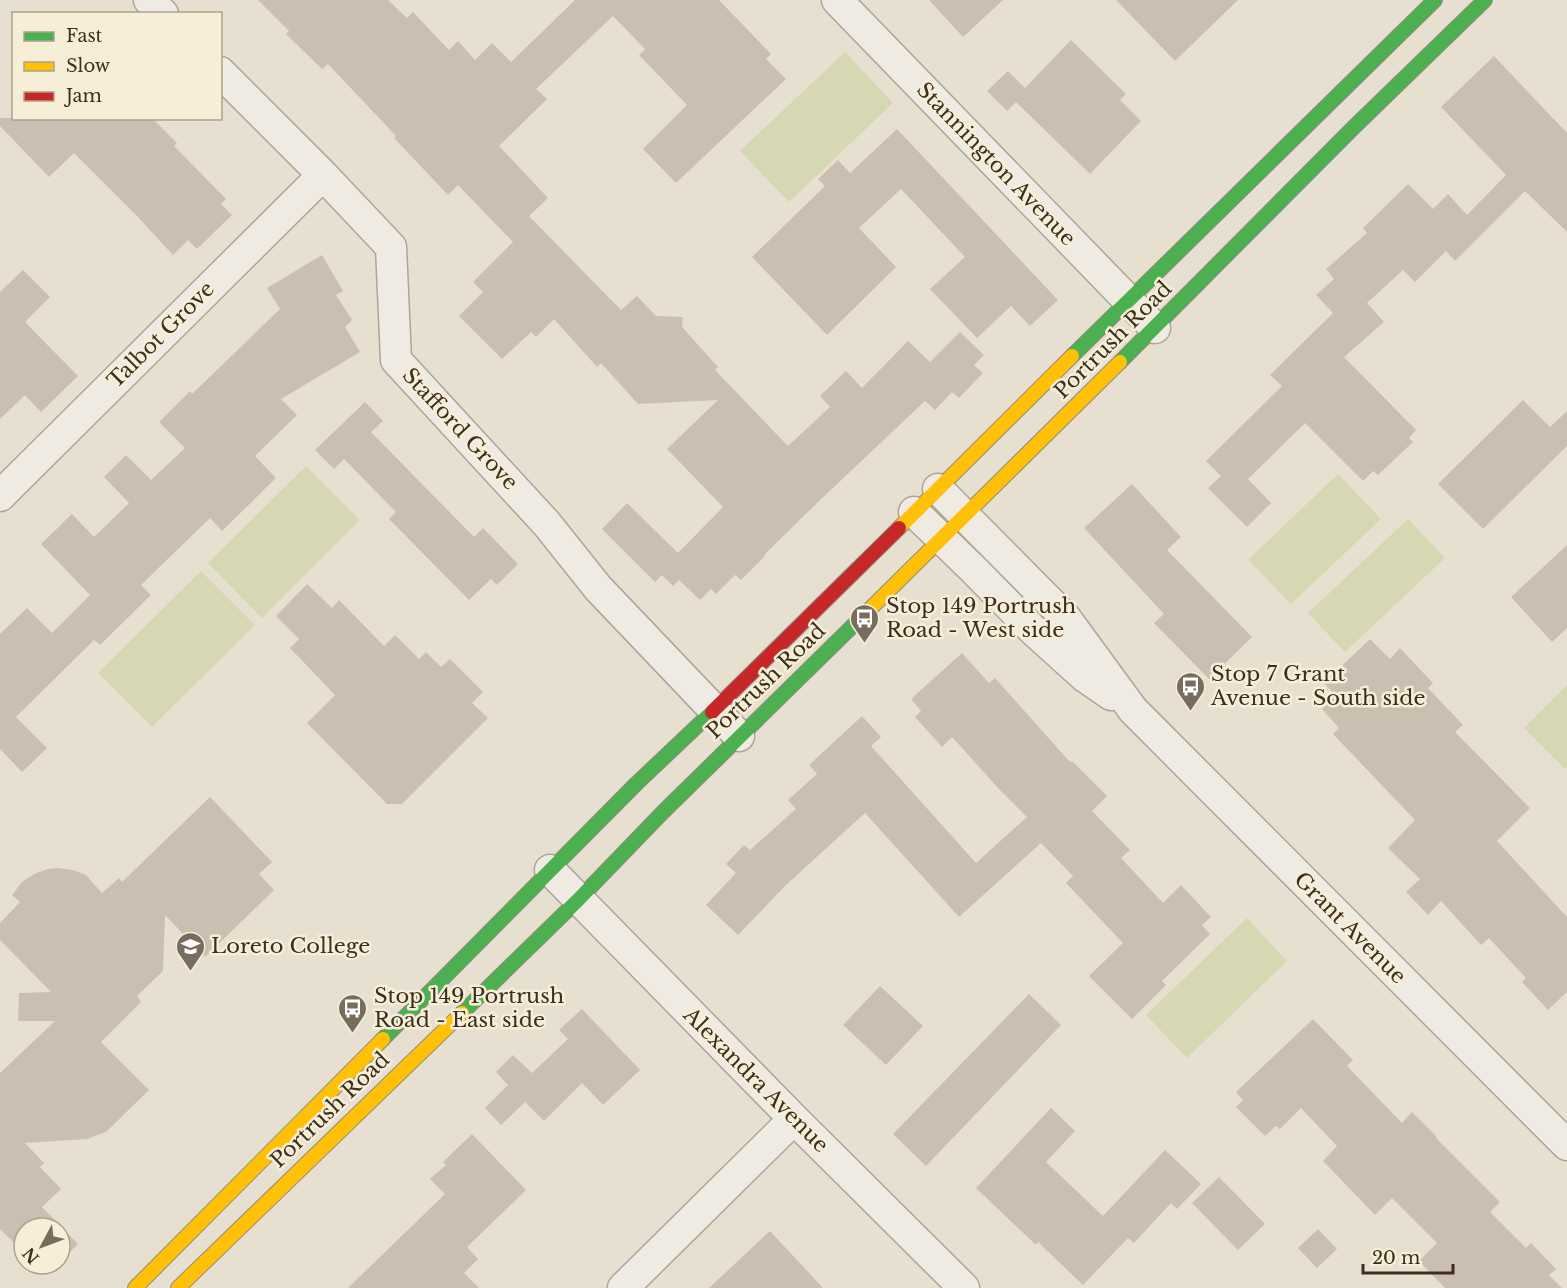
<svg xmlns="http://www.w3.org/2000/svg" width="1567" height="1288" font-family="'Libre Baskerville',serif">
	<style>
		.pitch { fill: #d6d7b3 }
		.building { fill: #cbbfb2 }
		.lines { fill: none; stroke-linecap: round; stroke-linejoin: round }
		.street-casing { stroke: #ada599; stroke-width: 33 }
		.fast-casing { stroke: #928b80; stroke-width: 16 }
		.slow-casing { stroke: #928b80; stroke-width: 16 }
		.jam-casing { stroke: #928b80; stroke-width: 16 }
		.street { stroke: #efebe3; stroke-width: 30 }
		.fast { stroke: #4caf50; stroke-width: 14 }
		.slow { stroke: #ffc107; stroke-width: 14 }
		.jam { stroke: #c62828; stroke-width: 14 }
		.labels { text-anchor: middle; stroke-width: 5; stroke-linejoin: round; paint-order: stroke }
		.street-label { font-size: 21px; fill: #3d2e20; stroke: #f7eed8 }
		.poi-label { font-size: 21px; fill: #3d2e20; stroke: #f7eed8; text-anchor: start }
	</style>
	<rect width="100%" height="100%" fill="#e7e0d1"/>
	<path class="pitch" d="M 845,52 L 893,103 L 789,202 L 740,151 Z
		M 306,466 L 360,520 L 262,618 L 208,563 Z
		M 1338,474 L 1381,519 L 1291,604 L 1248,560 Z
		M 1408,519 L 1445,558 L 1345,652 L 1308,613 Z
		M 201,571 L 255,625 L 152,727 L 98,673 Z
		M 1567,685 L 1567,767 L 1565,769 L 1524,728 Z
		M 1247,918 L 1287,961 L 1187,1058 L 1146,1015 Z"/>
	<path class="building" d="M 258,0 L 388,0 L 407,18 L 413,12 L 449,50 L 458,41 L 475,60 L 492,43 L 511,62 L 575,0 L 719,0 L 771,54 L 766,59 L 786,79 L 676,183 L 643,149 L 687,105 L 639,55 L 645,49 L 613,16 L 536,89 L 547,99 L 499,146 L 548,198 L 529,216 L 621,310 L 637,296 L 656,316 L 683,317 L 682,327 L 718,367 L 715,370 L 788,446 L 830,407 L 820,396 L 846,371 L 862,388 L 908,341 L 930,362 L 960,332 L 984,355 L 974,365 L 983,373 L 959,398 L 952,392 L 935,410 L 925,401 L 817,503 L 764,555 L 765,556 L 741,580 L 735,575 L 716,594 L 711,589 L 700,600 L 679,580 L 673,586 L 662,575 L 655,582 L 602,529 L 627,503 L 678,553 L 723,507 L 667,449 L 718,400 L 638,404 L 601,363 L 597,367 L 554,319 L 536,337 L 531,332 L 502,359 L 459,316 L 483,292 L 473,282 L 513,242 L 458,185 L 448,195 L 394,138 L 396,136 L 328,64 L 322,69 L 286,34 L 289,31 Z
		M 929,0 L 1003,0 L 963,37 Z
		M 1116,0 L 1238,0 L 1175,61 Z
		M 1071,40 L 1126,94 L 1120,100 L 1141,121 L 1090,174 L 1016,102 L 1007,111 L 987,91 L 1008,71 L 1025,88 Z
		M 1494,56 L 1567,133 L 1567,232 L 1525,191 L 1455,261 L 1446,251 L 1415,282 L 1403,270 L 1367,303 L 1384,322 L 1344,357 L 1416,430 L 1409,438 L 1413,442 L 1378,475 L 1373,471 L 1363,481 L 1305,423 L 1248,479 L 1271,503 L 1247,527 L 1208,488 L 1221,476 L 1206,461 L 1282,386 L 1270,375 L 1333,313 L 1316,295 L 1334,279 L 1326,269 L 1367,233 L 1363,228 L 1408,184 L 1433,209 L 1448,194 L 1467,215 L 1506,175 L 1441,107 Z
		M 0,118 L 152,118 L 177,143 L 174,146 L 226,199 L 221,204 L 232,215 L 197,249 L 188,240 L 173,255 L 137,216 L 74,153 L 49,177 L 0,126 Z
		M 897,129 L 1058,300 L 1030,326 L 1011,306 L 977,338 L 930,289 L 965,257 L 901,189 L 859,228 L 896,267 L 827,335 L 752,257 L 825,186 L 818,179 L 838,160 L 850,173 Z
		M 322,255 L 343,291 L 336,295 L 352,320 L 345,327 L 360,352 L 281,399 L 297,415 L 255,456 L 276,478 L 222,531 L 210,518 L 141,585 L 151,595 L 100,645 L 94,640 L 16,717 L 47,748 L 22,772 L 0,749 L 0,634 L 27,608 L 52,633 L 90,595 L 41,544 L 72,514 L 94,537 L 129,503 L 104,477 L 126,455 L 151,480 L 185,448 L 159,422 L 190,391 L 192,394 L 280,309 L 267,288 Z
		M 23,270 L 50,297 L 25,322 L 78,376 L 41,412 L 25,395 L 0,419 L 0,292 Z
		M 1523,400 L 1550,427 L 1567,411 L 1567,446 L 1483,529 L 1438,484 Z
		M 365,402 L 383,421 L 371,432 L 474,537 L 483,528 L 518,564 L 497,585 L 491,579 L 469,600 L 389,519 L 396,512 L 344,459 L 334,469 L 315,450 Z
		M 1132,484 L 1181,537 L 1167,550 L 1252,637 L 1209,679 L 1154,623 L 1164,614 L 1084,528 Z
		M 1567,545 L 1567,628 L 1552,642 L 1511,597 Z
		M 307,584 L 332,608 L 339,600 L 384,646 L 395,635 L 419,659 L 426,652 L 441,667 L 450,659 L 483,692 L 472,703 L 488,718 L 402,804 L 387,804 L 307,723 L 335,695 L 290,648 L 299,639 L 276,616 Z
		M 1370,639 L 1390,659 L 1400,648 L 1433,683 L 1428,688 L 1463,725 L 1455,732 L 1530,808 L 1497,841 L 1567,917 L 1567,992 L 1548,1010 L 1522,982 L 1526,978 L 1489,938 L 1481,945 L 1441,901 L 1428,915 L 1406,892 L 1420,879 L 1388,848 L 1415,820 L 1333,734 L 1339,728 L 1322,709 L 1336,696 L 1324,683 Z
		M 962,653 L 989,683 L 995,678 L 1070,762 L 1072,761 L 1107,796 L 1092,811 L 1130,850 L 1121,858 L 1163,903 L 1181,885 L 1211,917 L 1202,925 L 1210,934 L 1162,981 L 1166,985 L 1132,1019 L 1089,976 L 1123,943 L 1066,883 L 1073,876 L 1041,843 L 959,917 L 865,813 L 786,885 L 738,935 L 706,905 L 736,873 L 726,864 L 744,845 L 750,850 L 796,809 L 788,800 L 817,774 L 809,765 L 862,716 L 881,737 L 871,746 L 976,863 L 1027,817 L 999,789 L 952,737 L 942,747 L 915,717 L 921,711 L 911,699 Z
		M 210,797 L 272,862 L 259,874 L 274,890 L 205,957 L 165,915 L 163,971 L 137,996 L 141,1002 L 101,1042 L 149,1090 L 106,1132 L 87,1139 L 25,1143 L 44,1163 L 40,1167 L 61,1189 L 42,1207 L 78,1244 L 60,1262 L 60,1228 L 24,1228 L 24,1253 L 0,1229 L 0,1073 L 55,1021 L 18,1021 L 19,993 L 51,992 L 0,940 L 0,923 L 20,902 L 12,895 L 22,882 L 34,874 L 48,869 L 58,868 L 73,870 L 86,875 L 102,893 L 119,878 L 122,882 Z
		M 880,986 L 923,1026 L 886,1065 L 843,1025 Z
		M 1029,994 L 1061,1025 L 926,1166 L 893,1134 Z
		M 582,1009 L 640,1070 L 603,1105 L 582,1083 L 544,1121 L 525,1102 L 501,1125 L 485,1108 L 508,1085 L 496,1072 L 513,1055 L 532,1073 L 568,1039 L 559,1030 Z
		M 1313,1019 L 1353,1060 L 1347,1066 L 1402,1123 L 1412,1112 L 1437,1137 L 1436,1138 L 1500,1202 L 1490,1212 L 1526,1248 L 1531,1243 L 1556,1269 L 1549,1275 L 1562,1288 L 1445,1288 L 1419,1261 L 1437,1243 L 1392,1198 L 1375,1215 L 1323,1161 L 1337,1146 L 1301,1108 L 1280,1129 L 1276,1126 L 1265,1136 L 1236,1107 L 1243,1100 L 1236,1092 Z
		M 1051,1108 L 1075,1131 L 1046,1162 L 1103,1216 L 1165,1150 L 1201,1184 L 1177,1209 L 1171,1203 L 1134,1243 L 1128,1238 L 1083,1285 L 1038,1242 L 1036,1245 L 976,1188 Z
		M 472,1134 L 526,1190 L 467,1247 L 478,1259 L 464,1273 L 479,1288 L 348,1288 L 445,1194 L 430,1179 L 446,1165 L 443,1162 Z
		M 1219,1177 L 1265,1224 L 1238,1250 L 1192,1203 Z
		M 1318,1229 L 1337,1249 L 1317,1268 L 1298,1248 Z
		M 770,1231 L 823,1288 L 709,1288 Z
		M 34,1264 L 58,1264 L 51,1271 L 41,1271 Z"/>
	<g class="lines">
		<defs>
			<path id="street" d="M 149,0 L 163,14
				M 837,0 L 1155,328
				M 220,72 L 323,175 L 391,247 L 396,360 L 547,524 L 598,588 L 739,736
				M 938,489 L 1065,617 L 1133,710 L 1567,1145
				M 0,496 L 323,175
				M 914,512 L 973,569 L 1033,630 L 1085,677 L 1111,695
				M 550,870 L 794,1119 L 964,1288
				M 623,1288 L 794,1119"/>
			<path id="fast" d="M 1072,356 L 1435,0
				M 1120,362 L 1353,128 L 1485,0
				M 462,1013 L 578,900 L 663,812 L 872,607
				M 383,1039 L 636,784 L 712,712"/>
			<path id="slow" d="M 899,528 L 1072,356
				M 872,607 L 1120,362
				M 135,1288 L 383,1039
				M 178,1288 L 462,1013"/>
			<path id="jam" d="M 712,712 L 899,528"/>
		</defs>
		<use href="#street" class="street-casing"/>
		<use href="#fast" class="fast-casing"/>
		<use href="#slow" class="slow-casing"/>
		<use href="#jam" class="jam-casing"/>
		<use href="#street" class="street"/>
		<use href="#fast" class="fast"/>
		<use href="#slow" class="slow"/>
		<use href="#jam" class="jam"/>
	</g>
	<defs>
		<symbol id="bus-pin" viewBox="-11 -11 22 30"><path d="M0 17L-7.5 6A9.5 9.5 0 1 1 7.5 6Z" fill="#786c5e" stroke="#f7eed8"/><path d="M-5-6H5V4H4V6H2V4H-2V6H-4V4H-5ZM-3.5-4V0h7V-4ZM-3.5 1.2v1.5H-2V1.2ZM2 1.2v1.5H3.5V1.2Z" fill="#fff"/></symbol>
		<symbol id="university-pin" viewBox="-11 -11 22 30"><path d="M0 17L-7.5 6A9.5 9.5 0 1 1 7.5 6Z" fill="#786c5e" stroke="#f7eed8"/><path d="M0-5L7-2L0 1L-7-2ZM-4 1L0 2.5L4 1V4Q0 6-4 4Z" fill="#fff"/></symbol>
	</defs>
	<g fill-rule="evenodd">
		<use href="#bus-pin" x="848" y="602" width="33" height="45"/>
		<use href="#bus-pin" x="1174" y="670" width="33" height="45"/>
		<use href="#university-pin" x="174" y="930" width="33" height="45"/>
		<use href="#bus-pin" x="336" y="992" width="33" height="45"/>
	</g>
	<g class="labels">
		<g class="street-label">
			<text transform="translate(996 164) rotate(46)" y="7">Stannington Avenue</text>
			<text transform="translate(161 335) rotate(-45)" y="7">Talbot Grove</text>
			<text transform="translate(1113 340) rotate(-45)" y="7">Portrush Road</text>
			<text transform="translate(460 429) rotate(47)" y="7">Stafford Grove</text>
			<text transform="translate(766 681) rotate(-44)" y="7">Portrush Road</text>
			<text transform="translate(1350 928) rotate(45)" y="7">Grant Avenue</text>
			<text transform="translate(756 1080) rotate(45)" y="7">Alexandra Avenue</text>
			<text transform="translate(330 1110) rotate(-44)" y="7">Portrush Road</text>
		</g>
		<g class="poi-label">
			<text x="886" y="613">Stop 149 Portrush<tspan x="886" dy="24">Road - West side</tspan></text>
			<text x="1211" y="681">Stop 7 Grant<tspan x="1211" dy="24">Avenue - South side</tspan></text>
			<text x="211" y="953">Loreto College</text>
			<text x="374" y="1003">Stop 149 Portrush<tspan x="374" dy="24">Road - East side</tspan></text>
		</g>
	</g>
	<rect x="12" y="12" width="210" height="108" fill="#f7eed8" stroke="#ada18e" stroke-width="1.5"/>
	<rect x="24" y="32" width="30" height="9" fill="#4caf50" stroke="#ada18e" stroke-width="1.5"/>
	<text x="66" y="42" font-size="18" fill="#3d2e20">Fast</text>
	<rect x="24" y="62" width="30" height="9" fill="#ffc107" stroke="#ada18e" stroke-width="1.5"/>
	<text x="66" y="72" font-size="18" fill="#3d2e20">Slow</text>
	<rect x="24" y="92" width="30" height="9" fill="#c62828" stroke="#ada18e" stroke-width="1.5"/>
	<text x="66" y="102" font-size="18" fill="#3d2e20">Jam</text>
	<g transform="translate(42 1246) rotate(229)"><circle r="28" fill="#f7eed8" stroke="#ada18e" stroke-width="1.5"/>
	<path d="M0-4.5L10 22L0 15L-10 22Z" fill="#786c5e"/>
	<text y="-9" font-size="16" font-weight="bold" text-anchor="middle" fill="#3d2e20">N</text>
	</g>
	<path d="M1363 1264v9h90v-9" fill="none" stroke="#3d2e20" stroke-width="3"/>
	<text x="1372" y="1264" font-size="18" fill="#3d2e20" stroke="#f7eed8" stroke-width="4.5" paint-order="stroke">20 m</text>
</svg>
